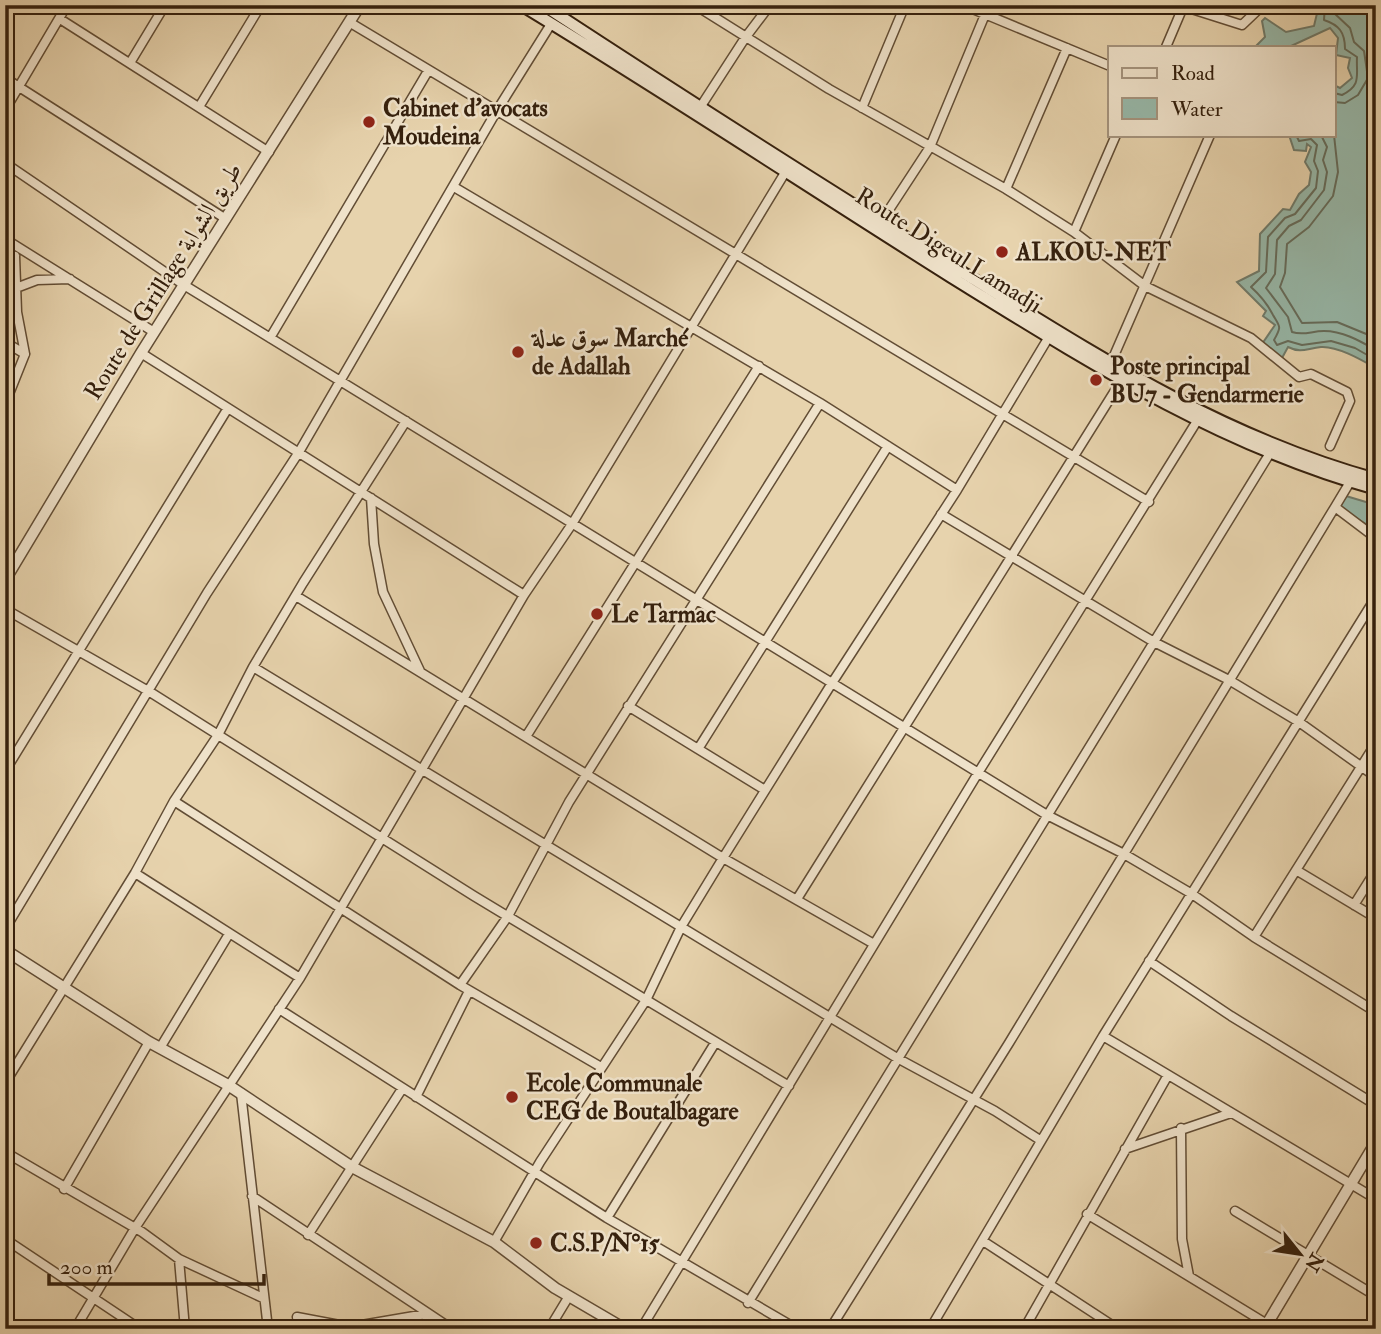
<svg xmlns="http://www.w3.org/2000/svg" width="1381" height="1334" font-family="'IM FELL Double Pica',Amiri,serif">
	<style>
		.water { fill: #97b8a9; stroke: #707b6b; stroke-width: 2 }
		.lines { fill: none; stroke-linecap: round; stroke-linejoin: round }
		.shore { stroke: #666c5b; stroke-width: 2 }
		.minor-casing { stroke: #624d35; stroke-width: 11 }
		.tertiary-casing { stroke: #624d35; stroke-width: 13 }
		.secondary-casing { stroke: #35200d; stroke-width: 14 }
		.minor { stroke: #efe2ca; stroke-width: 8 }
		.tertiary { stroke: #efe2ca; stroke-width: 10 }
		.secondary { stroke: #efe2ca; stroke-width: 10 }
		.poi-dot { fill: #8f2418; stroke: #efe2ca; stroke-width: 2.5 }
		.labels { text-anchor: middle; stroke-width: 5; stroke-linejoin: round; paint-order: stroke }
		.poi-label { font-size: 24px; font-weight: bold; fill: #35200d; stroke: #efe2ca; text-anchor: start }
		.street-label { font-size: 24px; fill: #35200d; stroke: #efe2ca }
	</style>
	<rect width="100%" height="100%" fill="#e7d3ad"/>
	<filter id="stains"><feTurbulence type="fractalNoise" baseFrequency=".00286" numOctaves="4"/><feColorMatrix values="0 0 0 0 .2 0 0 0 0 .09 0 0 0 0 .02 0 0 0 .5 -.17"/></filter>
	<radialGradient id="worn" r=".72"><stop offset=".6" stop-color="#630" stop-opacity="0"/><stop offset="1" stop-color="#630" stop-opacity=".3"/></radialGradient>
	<path class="water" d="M 1319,5 L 1376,5 L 1376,388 L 1369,387 L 1368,379 L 1374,367 C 1360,359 1337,346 1321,347 C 1307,348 1302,354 1288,347 L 1282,358 L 1262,344 L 1275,325 L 1263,316 L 1266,311 L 1237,282 L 1259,271 L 1260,234 L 1283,209 L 1290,210 L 1299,194 L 1309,185 L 1311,172 L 1305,162 L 1311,147 L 1307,144 L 1306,151 L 1294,150 L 1289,135 L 1334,135 L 1334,85 L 1340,88 L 1352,78 L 1348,68 L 1350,58 L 1336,55 L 1338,38 L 1330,28 L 1289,47 L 1255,47 L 1265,37 L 1262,21 L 1265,18 L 1286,32 L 1314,26 Z
		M 1346,496 L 1376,505 L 1376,530 L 1339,508 Z"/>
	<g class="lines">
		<path class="shore" d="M 1325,5 L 1324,20 C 1339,25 1345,32 1345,49 L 1357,57 C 1356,76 1362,85 1342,95 L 1334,93
			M 1334,5 L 1334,13 L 1350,28 L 1354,42 L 1364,51 L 1368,78 L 1358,95 L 1345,103 L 1334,102
			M 1296,135 L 1299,141 L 1311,139 L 1317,145 L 1314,161 L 1318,171 L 1316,188 L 1295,214 L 1285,218 L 1268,237 L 1266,272 L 1251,287 C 1261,296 1267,303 1273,315 C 1280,327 1282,326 1274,340 L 1277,345 L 1288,341 L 1302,345 L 1331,341 L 1355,348 L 1376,360
			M 1321,135 L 1327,147 L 1323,160 L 1327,172 L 1324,190 L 1301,220 L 1289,226 L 1277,240 L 1275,274 L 1266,288 L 1288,317 L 1292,332 C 1304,336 1311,331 1324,331 C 1343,331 1360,341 1376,350
			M 1334,135 L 1338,172 L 1333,196 L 1309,227 L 1287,244 L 1285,273 L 1280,287 L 1302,323 L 1337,322 L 1376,338"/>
		<defs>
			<path id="minor" d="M 695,5 L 829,89 L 1006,189 L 1074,232 L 1145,286 L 1251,338 L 1299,377 L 1311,374 L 1347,392 L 1350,401 L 1330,446
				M 963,5 L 1110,66
				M 1179,5 L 1242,25 L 1263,5
				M 60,19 L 269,152
				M 349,22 L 1149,502
				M 1166,47 L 1183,7
				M 130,63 L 165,5
				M 5,78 L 226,219
				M 701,106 L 745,38 L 770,5
				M 199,107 L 261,5
				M 862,108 L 905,5
				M 5,110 L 67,5
				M 5,163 L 184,285 L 1047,815 L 1124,854 L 1192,894 L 1254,937 L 1376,1012
				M 454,187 L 820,403
				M 1006,189 L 1067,48
				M 881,222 L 930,147 L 989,5
				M 1074,232 L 1116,135
				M 5,239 L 154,332
				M 15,256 L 17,312 L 25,354
				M 5,268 L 15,256
				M 16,288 L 37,280 L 70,279
				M 270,338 L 428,71
				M 5,342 L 25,354 L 5,404
				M 141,353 L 524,595
				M 1110,365 L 1210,135
				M 1350,482 L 1335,507 L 1376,538
				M 371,498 L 374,544 L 383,592 L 420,671
				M 941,514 L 1154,642 L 1229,680 L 1299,722 L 1376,777
				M 296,596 L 723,858 L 874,944
				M 5,609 L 150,692 L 474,896 L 789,1086
				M 253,667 L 897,1058 L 995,1111 L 1040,1140
				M 628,706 L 698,749
				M 527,735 L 759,366
				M 5,771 L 228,408
				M 765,790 L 698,749 L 888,446
				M 174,801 L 460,985 L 601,1067
				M 1296,870 L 1376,918
				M 135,873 L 300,978
				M 797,899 L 1121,381
				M 1354,905 L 1376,870
				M 5,929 L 207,593 L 299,452 L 496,112 L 551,24
				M 1254,937 L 1376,743
				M 1149,961 L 1231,1016 L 1376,1105
				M 460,985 L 508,916 L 569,802 L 820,403 L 957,490
				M 279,1009 L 607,1218 L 797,1329
				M 1103,1036 L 1376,1199
				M 160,1048 L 229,934
				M 5,1083 L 135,873 L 174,801 L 218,735 L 253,667 L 303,583 L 406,421
				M 241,1093 L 268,1329
				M 416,1097 L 469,991
				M 1181,1128 L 1182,1239 L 1189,1276
				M 1125,1149 L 1231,1113
				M 5,1152 L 142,1232 L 179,1259 L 263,1298
				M 64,1189 L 149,1042
				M 252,1196 L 452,1329
				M 1235,1211 L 1376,1296
				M 1087,1214 L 1275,1329
				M 607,1218 L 715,1043
				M 308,1235 L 402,1089
				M 5,1239 L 140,1329
				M 983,1241 L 1118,1329
				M 494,1242 L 540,1162 L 646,1000 L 681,927 L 723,858 L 832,683 L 957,490 L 1050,335
				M 179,1259 L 185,1329
				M 748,1303 L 1270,453
				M 297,1317 L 350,1327 L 426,1314 L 428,1329
				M 75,1329 L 135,1228 L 300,978 L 524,595 L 572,524 L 786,171
				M 549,1329 L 569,1296
				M 641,1329 L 978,773 L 1197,421
				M 830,1329 L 1009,1043 L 1335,507
				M 930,1329 L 1103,1036 L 1376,597
				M 1024,1329 L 1168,1075"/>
			<path id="tertiary" d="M 5,580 L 141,353 L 360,5
				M 5,950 L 149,1042 L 228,1085 L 352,1167 L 494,1242 L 555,1288 L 625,1329
				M 1264,1329 L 1376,1142"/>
			<path id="secondary" d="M 521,5 C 666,93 808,187 951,277 C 1087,361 1220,446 1376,489
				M 543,5 C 682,96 821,185 962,272 C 1098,356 1220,436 1376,479"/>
		</defs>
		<use href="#minor" class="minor-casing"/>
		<use href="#tertiary" class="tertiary-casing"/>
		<use href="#secondary" class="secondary-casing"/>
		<use href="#minor" class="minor"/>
		<use href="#tertiary" class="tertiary"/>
		<use href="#secondary" class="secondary"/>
	</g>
	<g class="poi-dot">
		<circle cx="369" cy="122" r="7"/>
		<circle cx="1002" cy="252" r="7"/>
		<circle cx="518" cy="352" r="7"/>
		<circle cx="1096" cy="380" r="7"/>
		<circle cx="597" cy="614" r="7"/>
		<circle cx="512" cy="1097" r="7"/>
		<circle cx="536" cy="1243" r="7"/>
	</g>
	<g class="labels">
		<g class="poi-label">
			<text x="383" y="116">Cabinet d'avocats<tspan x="383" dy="28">Moudeina</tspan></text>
			<text x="1016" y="260">ALKOU-NET</text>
			<text x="532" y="346">سوق عدلة Marché<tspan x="532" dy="28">de Adallah</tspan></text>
			<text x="1110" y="374">Poste principal<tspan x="1110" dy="28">BU7 - Gendarmerie</tspan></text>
			<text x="611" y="622">Le Tarmac</text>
			<text x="526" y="1091">Ecole Communale<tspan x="526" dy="28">CEG de Boutalbagare</tspan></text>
			<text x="550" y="1251">C.S.P/N°15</text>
		</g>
		<g class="street-label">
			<text transform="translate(949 250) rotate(32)" y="8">Route Digeul Lamadji</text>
			<text transform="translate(163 281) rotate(-58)" y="8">Route de Grillage طريق الشواية</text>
		</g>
	</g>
	<rect width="1381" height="1334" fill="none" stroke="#e7d3ad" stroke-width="28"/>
	<rect x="7" y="7" width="1367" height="1320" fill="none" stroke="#35200d" stroke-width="3.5"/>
	<rect x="14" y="14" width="1353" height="1306" fill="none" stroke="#35200d" stroke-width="2"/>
	<rect x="1108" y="46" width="228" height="91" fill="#efe2ca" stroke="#a5947e" stroke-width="2"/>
	<rect x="1122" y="68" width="35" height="10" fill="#efe2ca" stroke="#a5947e" stroke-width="2"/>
	<text x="1171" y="80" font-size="21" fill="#35200d">Road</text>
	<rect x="1122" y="98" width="35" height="21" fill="#97b8a9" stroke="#a5947e" stroke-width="2"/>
	<text x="1171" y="116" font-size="21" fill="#35200d">Water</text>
	<g transform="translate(1300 1254) rotate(120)" stroke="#efe2ca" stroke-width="5" paint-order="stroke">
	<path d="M0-5L12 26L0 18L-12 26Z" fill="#35200d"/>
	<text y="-10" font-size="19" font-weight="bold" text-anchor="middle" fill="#35200d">N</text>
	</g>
	<path d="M49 1274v10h215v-10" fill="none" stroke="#35200d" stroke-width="3.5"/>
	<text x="60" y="1274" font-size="21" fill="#35200d" stroke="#efe2ca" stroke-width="5" paint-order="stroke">200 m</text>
	<rect width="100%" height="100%" filter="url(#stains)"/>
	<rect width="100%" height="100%" fill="url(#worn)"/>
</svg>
